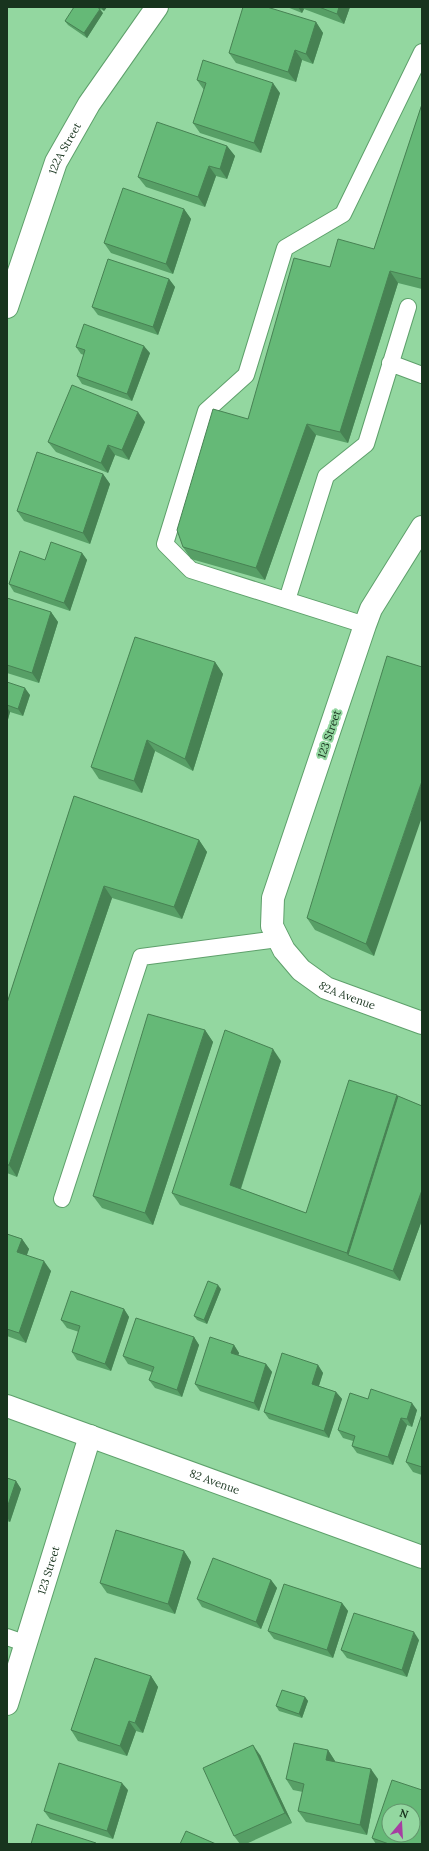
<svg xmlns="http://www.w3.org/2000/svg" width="429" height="1851" font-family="Lora,serif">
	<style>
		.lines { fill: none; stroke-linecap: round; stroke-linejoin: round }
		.service-casing { stroke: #5ea06b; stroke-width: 18 }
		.minor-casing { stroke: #5ea06b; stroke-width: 24 }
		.tertiary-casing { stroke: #5ea06b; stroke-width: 24 }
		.service { stroke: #fff; stroke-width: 16 }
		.minor { stroke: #fff; stroke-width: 22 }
		.tertiary { stroke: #fff; stroke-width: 22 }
		.wall { fill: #579f66 }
		.shaded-wall { fill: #478253 }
		.building { fill: #65b977; stroke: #478253; fill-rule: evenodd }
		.labels { text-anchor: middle; stroke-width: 4; stroke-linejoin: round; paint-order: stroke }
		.street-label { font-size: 11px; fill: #18341e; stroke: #93d7a0 }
	</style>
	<rect width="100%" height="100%" fill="#93d7a0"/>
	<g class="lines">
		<defs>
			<path id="service" d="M 390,363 L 422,375
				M 287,600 L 326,476 L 366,444 L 408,307
				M 365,625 L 191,570 L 165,544 L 206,411 L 246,375 L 285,248 L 343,214 L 422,52
				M 62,1199 L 141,957 L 278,939
				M 7,1637 L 27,1644"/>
			<g id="minor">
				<path id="s1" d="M 7,307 L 56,162 L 89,104 L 157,7"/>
				<path id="s2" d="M 422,527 L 371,609 L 365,625 L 273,898 L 272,926 L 284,950 L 301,970 L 326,988 L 422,1023"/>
				<path id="s3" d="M 7,1704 L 90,1436"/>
			</g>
			<g id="tertiary">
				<path id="s4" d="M 7,1406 L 422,1557"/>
			</g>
		</defs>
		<use href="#service" class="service-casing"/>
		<use href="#minor" class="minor-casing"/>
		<use href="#tertiary" class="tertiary-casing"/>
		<use href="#service" class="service"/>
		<use href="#minor" class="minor"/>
		<use href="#tertiary" class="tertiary"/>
	</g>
	<path class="wall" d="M 97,7 L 107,7 L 104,11 Z
		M 287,7 L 350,7 L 344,24 L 304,9 L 302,13 Z
		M 103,13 L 87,38 L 68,25 L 65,21 Z
		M 316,22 L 323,33 L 313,64 L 302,60 L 296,82 L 236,63 L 229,53 Z
		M 197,80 L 280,93 L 261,153 L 200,133 L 193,123 L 204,90 Z
		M 422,104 L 422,289 L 398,283 L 348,443 L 316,435 L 265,580 L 191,559 L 183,547 L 248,419 L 330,267 L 374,249 Z
		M 227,146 L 235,156 L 227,179 L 216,176 L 205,207 L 146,187 L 138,177 Z
		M 184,209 L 191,219 L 173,274 L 111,253 L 104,243 Z
		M 169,279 L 175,287 L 158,335 L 98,315 L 92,307 Z
		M 76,347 L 150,353 L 132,401 L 82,384 L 77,376 L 84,355 L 81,354 Z
		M 145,422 L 129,460 L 115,455 L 108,473 L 56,452 L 48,442 Z
		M 103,474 L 110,484 L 90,544 L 24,521 L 17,511 Z
		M 82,553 L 87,560 L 70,611 L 14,592 L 9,584 Z
		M 7,598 L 51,612 L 58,622 L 39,683 L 7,673 Z
		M 215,662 L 223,674 L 193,771 L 155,751 L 142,793 L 99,779 L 91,767 Z
		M 422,667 L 374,956 L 315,930 L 307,918 Z
		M 7,682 L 30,695 L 23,716 L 10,712 L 7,723 Z
		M 74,796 L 199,840 L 207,852 L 182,919 L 112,898 L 17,1177 L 7,1173 L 7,1003 Z
		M 205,1030 L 213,1042 L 153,1225 L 102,1208 L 93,1196 Z
		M 281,1061 L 241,1189 L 306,1213 L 397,1095 L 398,1096 L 422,1106 L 422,1220 L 400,1281 L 355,1265 L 180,1205 L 172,1193 Z
		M 7,1234 L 22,1239 L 29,1249 L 27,1255 L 51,1271 L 26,1343 L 7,1336 Z
		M 221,1289 L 207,1324 L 197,1320 L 194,1316 Z
		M 124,1309 L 129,1317 L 111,1371 L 77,1360 L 72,1352 L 79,1332 L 67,1328 L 61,1320 Z
		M 194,1337 L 199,1345 L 182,1397 L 155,1388 L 149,1380 L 152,1372 L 128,1364 L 123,1356 Z
		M 234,1345 L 239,1353 L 238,1355 L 266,1364 L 272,1372 L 259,1411 L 200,1391 L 195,1384 Z
		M 318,1365 L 323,1373 L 319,1386 L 336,1392 L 342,1399 L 329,1438 L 269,1419 L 264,1412 Z
		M 368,1399 L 417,1410 L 412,1427 L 407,1425 L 393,1465 L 357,1453 L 352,1446 L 353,1441 L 343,1438 L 338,1430 Z
		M 422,1414 L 422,1475 L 413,1472 L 406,1462 Z
		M 7,1478 L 16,1481 L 21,1489 L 10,1522 L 7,1521 Z
		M 184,1551 L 191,1562 L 175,1614 L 107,1593 L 100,1583 Z
		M 271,1580 L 277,1588 L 261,1629 L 202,1607 L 197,1599 Z
		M 342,1603 L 348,1611 L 333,1658 L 274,1639 L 268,1631 Z
		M 419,1640 L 407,1677 L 347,1658 L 341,1650 Z
		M 151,1676 L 158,1687 L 143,1733 L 136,1731 L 127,1756 L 78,1741 L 71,1730 Z
		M 305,1697 L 308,1701 L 302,1718 L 279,1711 L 276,1706 Z
		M 328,1750 L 335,1761 L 335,1762 L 378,1779 L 367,1835 L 306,1822 L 298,1811 L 303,1792 L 293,1790 L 286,1779 Z
		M 260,1755 L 292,1823 L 246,1844 L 240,1844 L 234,1836 Z
		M 128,1790 L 113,1839 L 50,1819 L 44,1811 Z
		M 372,1838 L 422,1844 L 376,1844 Z"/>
	<path class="shaded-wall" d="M 101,7 L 107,7 L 104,11 Z
		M 298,7 L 302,7 L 304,9 L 302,13 Z
		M 339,7 L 350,7 L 344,24 L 337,14 Z
		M 100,9 L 103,13 L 87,38 L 84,33 Z
		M 316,22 L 323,33 L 313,64 L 306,54 Z
		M 295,50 L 302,60 L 296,82 L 288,72 Z
		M 273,83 L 280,93 L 261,153 L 254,143 Z
		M 227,146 L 235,156 L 227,179 L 220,169 Z
		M 209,166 L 216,176 L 205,207 L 198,197 Z
		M 184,209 L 191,219 L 173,274 L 166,264 Z
		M 390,271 L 398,283 L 348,443 L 340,432 Z
		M 169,279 L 175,287 L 158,335 L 153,327 Z
		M 144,346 L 150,353 L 132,401 L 127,394 Z
		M 138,412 L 145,422 L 129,460 L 122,450 Z
		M 307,424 L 316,435 L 265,580 L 256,568 Z
		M 108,445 L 115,455 L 108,473 L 101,463 Z
		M 103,474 L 110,484 L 90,544 L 83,533 Z
		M 82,553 L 87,560 L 70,611 L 64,603 Z
		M 51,612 L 58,622 L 39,683 L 32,673 Z
		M 215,662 L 223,674 L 193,771 L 185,759 Z
		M 25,688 L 30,695 L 23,716 L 18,709 Z
		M 7,707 L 10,712 L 7,723 Z
		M 147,740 L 155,751 L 142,793 L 134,781 Z
		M 422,781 L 422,817 L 374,956 L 366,944 Z
		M 199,840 L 207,852 L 182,919 L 174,907 Z
		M 104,886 L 112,898 L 17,1177 L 9,1165 Z
		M 205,1030 L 213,1042 L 153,1225 L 145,1213 Z
		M 273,1049 L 281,1061 L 238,1197 L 230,1185 Z
		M 397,1095 L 405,1106 L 348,1255 L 347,1253 Z
		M 422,1190 L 422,1220 L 400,1281 L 393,1271 Z
		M 22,1239 L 29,1249 L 24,1262 L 17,1252 Z
		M 44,1261 L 51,1271 L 26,1343 L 19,1333 Z
		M 218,1285 L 221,1289 L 207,1324 L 204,1320 Z
		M 124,1309 L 129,1317 L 111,1371 L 105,1364 Z
		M 194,1337 L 199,1345 L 182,1397 L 177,1390 Z
		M 234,1345 L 239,1353 L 237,1360 L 231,1353 Z
		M 266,1364 L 272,1372 L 259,1411 L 254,1403 Z
		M 318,1365 L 323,1373 L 317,1391 L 312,1384 Z
		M 336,1392 L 342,1399 L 329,1438 L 324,1431 Z
		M 412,1403 L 417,1410 L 412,1427 L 407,1419 Z
		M 401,1418 L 407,1425 L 393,1465 L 388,1457 Z
		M 16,1481 L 21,1489 L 10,1522 L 7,1517 L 7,1508 Z
		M 184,1551 L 191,1562 L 175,1614 L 168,1604 Z
		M 271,1580 L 277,1588 L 261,1629 L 256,1622 Z
		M 342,1603 L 348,1611 L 333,1658 L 327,1650 Z
		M 414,1632 L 419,1640 L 407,1677 L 402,1670 Z
		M 151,1676 L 158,1687 L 143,1733 L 135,1723 Z
		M 305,1697 L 308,1701 L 302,1718 L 299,1714 Z
		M 129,1721 L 136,1731 L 127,1756 L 120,1746 Z
		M 253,1745 L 260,1755 L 292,1823 L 285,1813 Z
		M 328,1750 L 335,1761 L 333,1770 L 326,1760 Z
		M 371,1769 L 378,1779 L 367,1835 L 360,1825 Z
		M 122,1783 L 128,1790 L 113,1839 L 107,1831 Z"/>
	<path class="building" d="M 74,7 L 97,7 L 100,9 L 84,33 L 65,21 Z
		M 243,7 L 267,7 L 316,22 L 306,54 L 295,50 L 288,72 L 229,53 Z
		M 319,7 L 339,7 L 337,14 Z
		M 203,60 L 273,83 L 254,143 L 193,123 L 206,83 L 197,80 Z
		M 422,104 L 422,279 L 390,271 L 340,432 L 307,424 L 256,568 L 183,547 L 177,530 L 213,409 L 248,419 L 294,258 L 330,267 L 338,239 L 374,249 Z
		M 157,122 L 227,146 L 220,169 L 209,166 L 198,197 L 138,177 Z
		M 123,188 L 184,209 L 166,264 L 104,243 Z
		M 108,259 L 169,279 L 153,327 L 92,307 Z
		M 84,324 L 144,346 L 127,394 L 77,376 L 85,350 L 76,347 Z
		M 72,385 L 138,412 L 122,450 L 108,445 L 101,463 L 48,442 Z
		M 37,452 L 103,474 L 83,533 L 17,511 Z
		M 51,542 L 82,553 L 64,603 L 9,584 L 20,551 L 45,560 Z
		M 7,598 L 51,612 L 32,673 L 7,665 Z
		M 135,637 L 215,662 L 185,759 L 147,740 L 134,781 L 91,767 Z
		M 387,656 L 422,667 L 422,781 L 366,944 L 307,918 Z
		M 7,682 L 25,688 L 18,709 L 7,705 Z
		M 74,796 L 199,840 L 174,907 L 104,886 L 9,1165 L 7,1165 L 7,1003 Z
		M 148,1014 L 205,1030 L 145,1213 L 93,1196 Z
		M 225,1030 L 273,1049 L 230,1185 L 306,1213 L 349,1080 L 397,1095 L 347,1253 L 172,1193 Z
		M 398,1096 L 422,1106 L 422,1190 L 393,1271 L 348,1255 Z
		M 7,1234 L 22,1239 L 17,1252 L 44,1261 L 19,1333 L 7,1329 Z
		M 208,1281 L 218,1285 L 204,1320 L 194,1316 Z
		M 71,1291 L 124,1309 L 105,1364 L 72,1352 L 80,1326 L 61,1320 Z
		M 136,1318 L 194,1337 L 177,1390 L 149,1380 L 154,1367 L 123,1356 Z
		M 210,1337 L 234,1345 L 231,1353 L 266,1364 L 254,1403 L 195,1384 Z
		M 282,1353 L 318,1365 L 312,1384 L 336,1392 L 324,1431 L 264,1412 Z
		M 371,1389 L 412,1403 L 407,1419 L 401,1418 L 388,1457 L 352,1446 L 355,1436 L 338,1430 L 350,1393 L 368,1399 Z
		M 422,1414 L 422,1467 L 406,1462 Z
		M 7,1478 L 16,1481 L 7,1508 Z
		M 116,1530 L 184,1551 L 168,1604 L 100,1583 Z
		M 213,1558 L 271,1580 L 256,1622 L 197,1599 Z
		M 284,1584 L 342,1603 L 327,1650 L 268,1631 Z
		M 354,1613 L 414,1632 L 402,1670 L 341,1650 Z
		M 95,1658 L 151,1676 L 135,1723 L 129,1721 L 120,1746 L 71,1730 Z
		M 282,1690 L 305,1697 L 299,1714 L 276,1706 Z
		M 294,1743 L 328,1750 L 326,1760 L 371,1769 L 360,1825 L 298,1811 L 304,1784 L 286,1779 Z
		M 253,1745 L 285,1813 L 234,1836 L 203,1768 Z
		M 59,1763 L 122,1783 L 107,1831 L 44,1811 Z
		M 392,1780 L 422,1790 L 422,1844 L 389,1844 L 372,1838 ZM 389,1811 L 413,1811 L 413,1835 L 389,1835 Z
		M 37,1824 L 96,1843 L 95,1844 L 31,1844 Z
		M 186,1831 L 216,1844 L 180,1844 Z"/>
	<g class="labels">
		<g class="street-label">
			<text dy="4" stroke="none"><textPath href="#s1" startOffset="169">122A Street</textPath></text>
			<text transform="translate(329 734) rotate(-71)" y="4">123 Street</text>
			<text dy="4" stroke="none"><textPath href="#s2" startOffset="536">82A Avenue</textPath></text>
			<text dy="4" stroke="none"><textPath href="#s4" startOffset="221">82 Avenue</textPath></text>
			<text dy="4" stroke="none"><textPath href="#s3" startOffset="140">123 Street</textPath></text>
		</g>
	</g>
	<rect width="429" height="1851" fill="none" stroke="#18341e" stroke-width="16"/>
	<g transform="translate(401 1823) rotate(18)"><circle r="19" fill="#93d7a0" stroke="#62966c"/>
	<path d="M0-3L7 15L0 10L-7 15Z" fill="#a63ea2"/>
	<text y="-6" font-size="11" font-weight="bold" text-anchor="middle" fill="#18341e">N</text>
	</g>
</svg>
